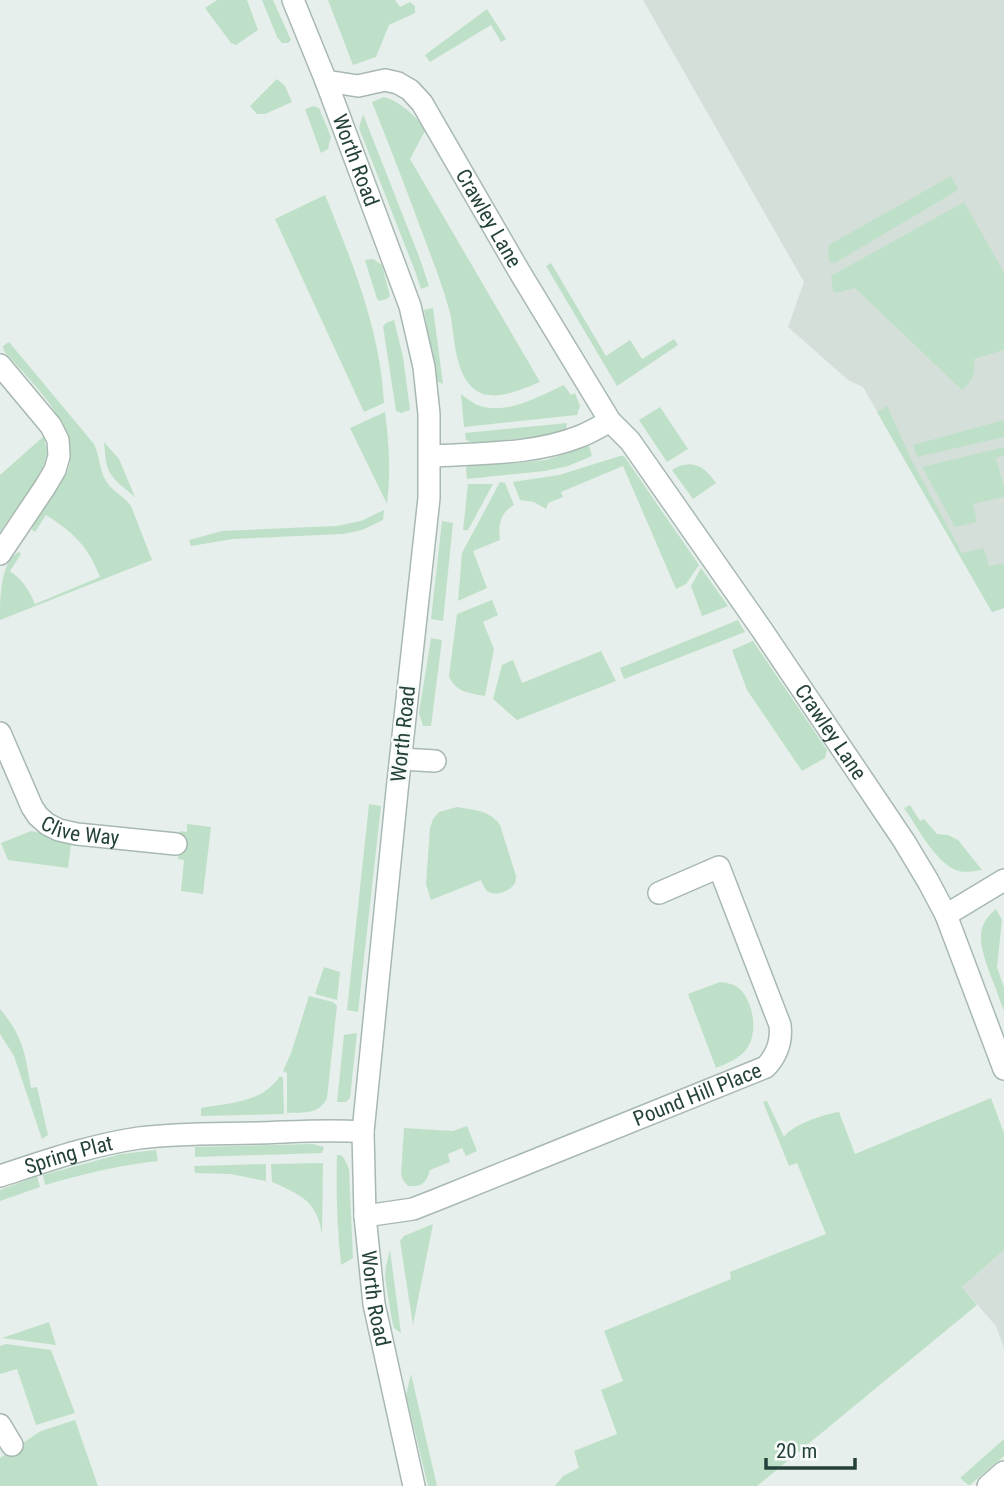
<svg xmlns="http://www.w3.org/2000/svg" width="1004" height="1486" font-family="'Roboto Condensed',sans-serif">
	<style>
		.built { fill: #d4dfda }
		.green { fill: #bfe0c8 }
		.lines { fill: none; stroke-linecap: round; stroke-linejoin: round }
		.minor-casing { stroke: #a8b8b2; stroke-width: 24 }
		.tertiary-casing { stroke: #a8b8b2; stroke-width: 24 }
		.minor { stroke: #fff; stroke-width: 21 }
		.tertiary { stroke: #fff; stroke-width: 21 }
		.labels { text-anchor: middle; stroke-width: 5; stroke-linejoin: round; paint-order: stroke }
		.street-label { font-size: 21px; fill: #24423a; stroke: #f7fbf9 }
	</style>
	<rect width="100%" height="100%" fill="#e6efeb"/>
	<path class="built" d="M 643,0 L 1004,0 L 1004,608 L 992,612 L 863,387 L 848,380 L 788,327 L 804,282 Z
		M 1004,1250 L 1004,1348 L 996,1326 L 962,1287 Z"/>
	<path class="green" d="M 217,0 L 247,0 L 258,30 L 236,45 L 231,43 L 205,8 Z
		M 262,0 L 273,0 L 291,40 L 288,43 L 282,43 L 277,37 Z
		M 328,0 L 395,0 L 400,7 L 410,2 L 415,6 L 415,13 L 389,25 L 376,57 L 353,65 Z
		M 487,9 L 506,39 L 501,42 L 491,25 L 430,62 L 425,55 Z
		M 277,79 L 285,86 L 292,102 L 265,114 L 257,114 L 250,106 Z
		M 384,97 C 402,102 414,116 426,129 L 410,159 L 540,382 C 522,389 492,404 474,389 C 454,372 455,337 450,313 C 443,286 432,259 422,232 C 406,188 389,145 372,102 Z
		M 313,106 L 319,108 L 331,137 L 328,149 L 321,153 L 305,109 Z
		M 363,114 L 420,259 L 429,286 L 421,289 L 415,271 L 359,128 Z
		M 951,176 L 958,190 L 835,263 L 829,261 L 828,250 L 829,245 Z
		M 325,195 C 353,264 380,329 384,403 L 364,412 L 275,219 Z
		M 964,202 L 1004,272 L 1004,350 L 974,359 C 976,373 973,381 962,390 L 855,288 L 836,293 L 833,291 L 831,276 Z
		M 373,259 L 382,265 L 390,296 L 387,299 L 379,301 L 377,299 L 365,260 Z
		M 551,263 L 606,356 L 630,340 L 642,359 L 674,339 L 678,345 L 617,386 L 546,266 Z
		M 433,308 L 443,384 L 436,381 L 424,310 Z
		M 394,320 L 403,357 L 410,410 L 401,413 L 396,411 L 383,326 L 386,323 Z
		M 9,342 L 94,444 C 100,456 99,470 106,481 C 112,491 124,496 131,506 L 152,560 L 0,620 C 0,600 0,561 19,552 L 21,554 L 10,571 C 23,580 29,590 35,604 L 100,577 C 88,546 74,533 46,515 L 35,532 L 32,530 L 33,525 C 41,513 48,501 56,489 C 60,483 65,477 68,470 C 83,428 28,379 4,351 L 3,346 Z
		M 564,385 L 571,395 L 575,393 L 580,406 L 577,415 L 464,427 L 461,394 C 465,397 470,401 475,404 C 505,417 537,397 564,385 Z
		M 887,406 L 914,465 L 962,553 L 984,548 L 989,566 L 1004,563 L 1004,608 L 992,612 L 877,412 Z
		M 660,407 L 688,449 L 667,462 L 639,420 Z
		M 385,412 C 389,442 391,473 387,504 L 350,428 Z
		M 1004,420 L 1004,437 L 917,457 L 913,445 Z
		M 567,423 L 566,430 L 534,437 L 474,443 L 466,440 L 465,433 Z
		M 44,436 L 47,453 L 44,464 L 38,477 L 0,532 L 0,475 Z
		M 104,442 L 119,459 L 135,497 C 125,488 111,480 107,466 C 105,459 105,450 104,442 Z
		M 589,446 L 592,456 L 568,466 L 545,471 L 467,479 L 466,468 L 469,464 L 517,463 L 546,460 Z
		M 1004,447 L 1004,456 L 996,458 L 1004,487 L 1004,497 L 973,504 L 977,522 L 955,527 L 922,467 Z
		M 620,456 L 624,456 L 699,565 L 686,584 L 676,589 L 623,466 L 561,492 L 563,497 L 548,503 L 546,509 L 534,502 L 520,500 L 513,482 L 559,475 Z
		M 690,464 C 703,466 708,472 716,483 L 693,499 L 672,470 L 679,466 Z
		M 500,482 L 505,483 L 514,505 C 500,513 498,525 500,540 L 473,551 L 487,588 L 458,601 L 462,553 Z
		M 468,484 L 493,484 L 468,530 L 463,530 Z
		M 384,510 L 383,520 L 362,530 L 343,534 L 233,539 L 191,546 L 189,540 L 222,531 L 336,526 L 361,521 Z
		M 442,521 L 453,523 L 443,621 L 431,619 Z
		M 701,568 L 728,606 L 702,616 L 691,586 Z
		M 492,600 L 498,615 L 483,622 L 494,649 L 485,696 C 469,693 455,692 449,676 L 457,614 Z
		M 738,620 L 745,632 L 624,679 L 620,668 Z
		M 431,638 L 442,640 L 431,726 L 423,726 L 419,713 Z
		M 753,641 L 827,750 L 825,758 L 802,771 L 747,690 L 732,650 Z
		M 601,651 L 616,681 L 517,720 L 493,699 L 502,665 L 513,660 L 522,683 Z
		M 369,804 L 381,806 L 358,1012 L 347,1010 Z
		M 910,805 L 920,821 L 924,819 L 937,834 L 948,835 L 958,840 L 982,870 C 974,871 967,873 959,871 C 937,866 917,826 904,808 Z
		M 457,807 C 473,810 490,810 500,825 L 516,876 C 516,878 516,881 515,883 C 511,891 494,897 487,891 C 485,889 482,883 481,880 L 431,900 L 426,884 L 430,828 L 433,819 L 439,812 Z
		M 187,824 L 211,827 L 203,894 L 181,891 L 184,860 L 178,859 L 180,831 L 187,832 Z
		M 31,831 L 50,835 L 71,845 L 68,868 L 8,860 L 1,843 Z
		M 996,909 L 1002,920 L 997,967 L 1004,988 L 1004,1011 C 999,998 995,986 990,974 C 982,950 972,928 996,909 Z
		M 324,967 L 340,972 L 337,1000 L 315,994 Z
		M 720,982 C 728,983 735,984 741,990 C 753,1003 758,1031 748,1047 C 741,1058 728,1063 716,1068 L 688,994 Z
		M 309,996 L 333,1002 L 337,1006 L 327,1098 C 319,1115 304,1112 287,1113 L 287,1073 L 283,1071 L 291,1053 Z
		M 0,1009 C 23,1036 25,1053 31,1088 L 37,1087 L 48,1135 L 42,1139 L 14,1056 L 0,1034 Z
		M 357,1033 L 350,1098 L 346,1102 L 337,1102 L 344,1035 Z
		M 280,1076 L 283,1078 L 284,1114 L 201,1116 L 201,1108 C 230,1103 262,1103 280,1076 Z
		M 991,1098 L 1004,1133 L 1004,1250 L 962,1287 L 977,1305 L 757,1486 L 555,1486 L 563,1476 L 579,1468 L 574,1451 L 617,1434 L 601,1390 L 623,1381 L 604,1331 L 731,1279 L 730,1272 L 826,1234 L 797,1163 L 789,1166 L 763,1102 L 767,1101 L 784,1137 C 792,1125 824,1114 839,1112 L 855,1154 Z
		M 467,1126 L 477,1151 L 466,1156 L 462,1148 L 448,1154 L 450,1162 L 430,1170 C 426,1183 422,1187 408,1186 L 403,1180 L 401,1175 L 404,1128 L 453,1131 Z
		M 313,1144 L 324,1147 L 322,1153 L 195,1157 L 195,1147 Z
		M 156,1150 L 158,1161 C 119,1165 83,1174 45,1185 L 43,1175 L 121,1154 Z
		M 340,1155 L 344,1158 L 349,1169 L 353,1258 L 341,1265 C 337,1228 336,1192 337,1155 Z
		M 323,1163 L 322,1234 C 317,1201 301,1195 272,1182 L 271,1164 Z
		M 266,1164 L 266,1181 L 230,1174 L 195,1173 L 194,1166 Z
		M 37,1176 L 40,1187 L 0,1201 L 0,1190 Z
		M 433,1224 L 413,1325 L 400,1241 L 404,1236 Z
		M 390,1250 L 401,1333 L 394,1328 L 392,1320 L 385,1278 L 386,1266 Z
		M 49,1322 L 56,1345 L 2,1338 Z
		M 6,1344 L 51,1350 L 75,1413 L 36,1425 L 17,1369 L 0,1374 L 0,1346 Z
		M 411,1374 L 437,1486 L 428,1486 L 406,1395 Z
		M 75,1420 L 98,1486 L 0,1486 L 0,1458 L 41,1431 Z
		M 1004,1439 L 1004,1456 L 970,1485 L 967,1484 L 960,1478 Z"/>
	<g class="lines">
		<defs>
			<g id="minor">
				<path id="s1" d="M 326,81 L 358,86 L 385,80 L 398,83 L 410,90 L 422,103 L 519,271 L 610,421 L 630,441 L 762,630 L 904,841 L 928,881 L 946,915 L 1004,1069"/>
				<path d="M 0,365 L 51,426 L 58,440 L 59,456 L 55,470 L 45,487 L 0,554"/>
				<path d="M 430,456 C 481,453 533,455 581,436 C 591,432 601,426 610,421"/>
				<path id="s2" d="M 0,733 L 32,807 L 38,816 L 47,824 L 59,830 L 77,834 L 176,844"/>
				<path d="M 401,759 L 435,761"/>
				<path d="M 946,915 L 1004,880"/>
				<path id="s3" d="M 0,1176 C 46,1161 91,1145 139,1138 C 178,1133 217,1134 257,1133 C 293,1132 328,1129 363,1132"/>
				<path id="s4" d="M 365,1216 L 413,1209 L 436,1200 L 766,1067 C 777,1055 782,1041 780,1025 L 719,867 L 659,893"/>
				<path d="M 0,1425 L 12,1445"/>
				<path d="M 988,1486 L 1004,1472"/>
			</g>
			<g id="tertiary">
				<path id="s5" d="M 293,0 L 326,81 L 410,306 L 424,367 L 429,414 L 429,498 L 397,791 L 363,1132 L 365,1216 L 374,1304 L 414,1486"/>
			</g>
		</defs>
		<use href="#minor" class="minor-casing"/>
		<use href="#tertiary" class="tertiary-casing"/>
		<use href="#minor" class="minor"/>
		<use href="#tertiary" class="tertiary"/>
	</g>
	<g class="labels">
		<g class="street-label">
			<text dy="7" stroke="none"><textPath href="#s5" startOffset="172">Worth Road</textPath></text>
			<text dy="7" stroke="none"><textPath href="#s1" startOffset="238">Crawley Lane</textPath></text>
			<text dy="7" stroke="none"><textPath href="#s1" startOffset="856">Crawley Lane</textPath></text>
			<text transform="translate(403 734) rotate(-84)" y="7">Worth Road</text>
			<text dy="7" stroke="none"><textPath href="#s2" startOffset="138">Clive Way</textPath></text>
			<text dy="7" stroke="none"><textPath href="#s4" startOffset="355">Pound Hill Place</textPath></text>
			<text dy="7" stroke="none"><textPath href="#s3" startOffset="72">Spring Plat</textPath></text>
			<text dy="7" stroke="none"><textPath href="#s5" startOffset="1326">Worth Road</textPath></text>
		</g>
	</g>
	<path d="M766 1458v10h89v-10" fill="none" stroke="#24423a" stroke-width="3.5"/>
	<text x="776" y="1458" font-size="21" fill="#24423a" stroke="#f7fbf9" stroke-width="5" paint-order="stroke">20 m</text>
</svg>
